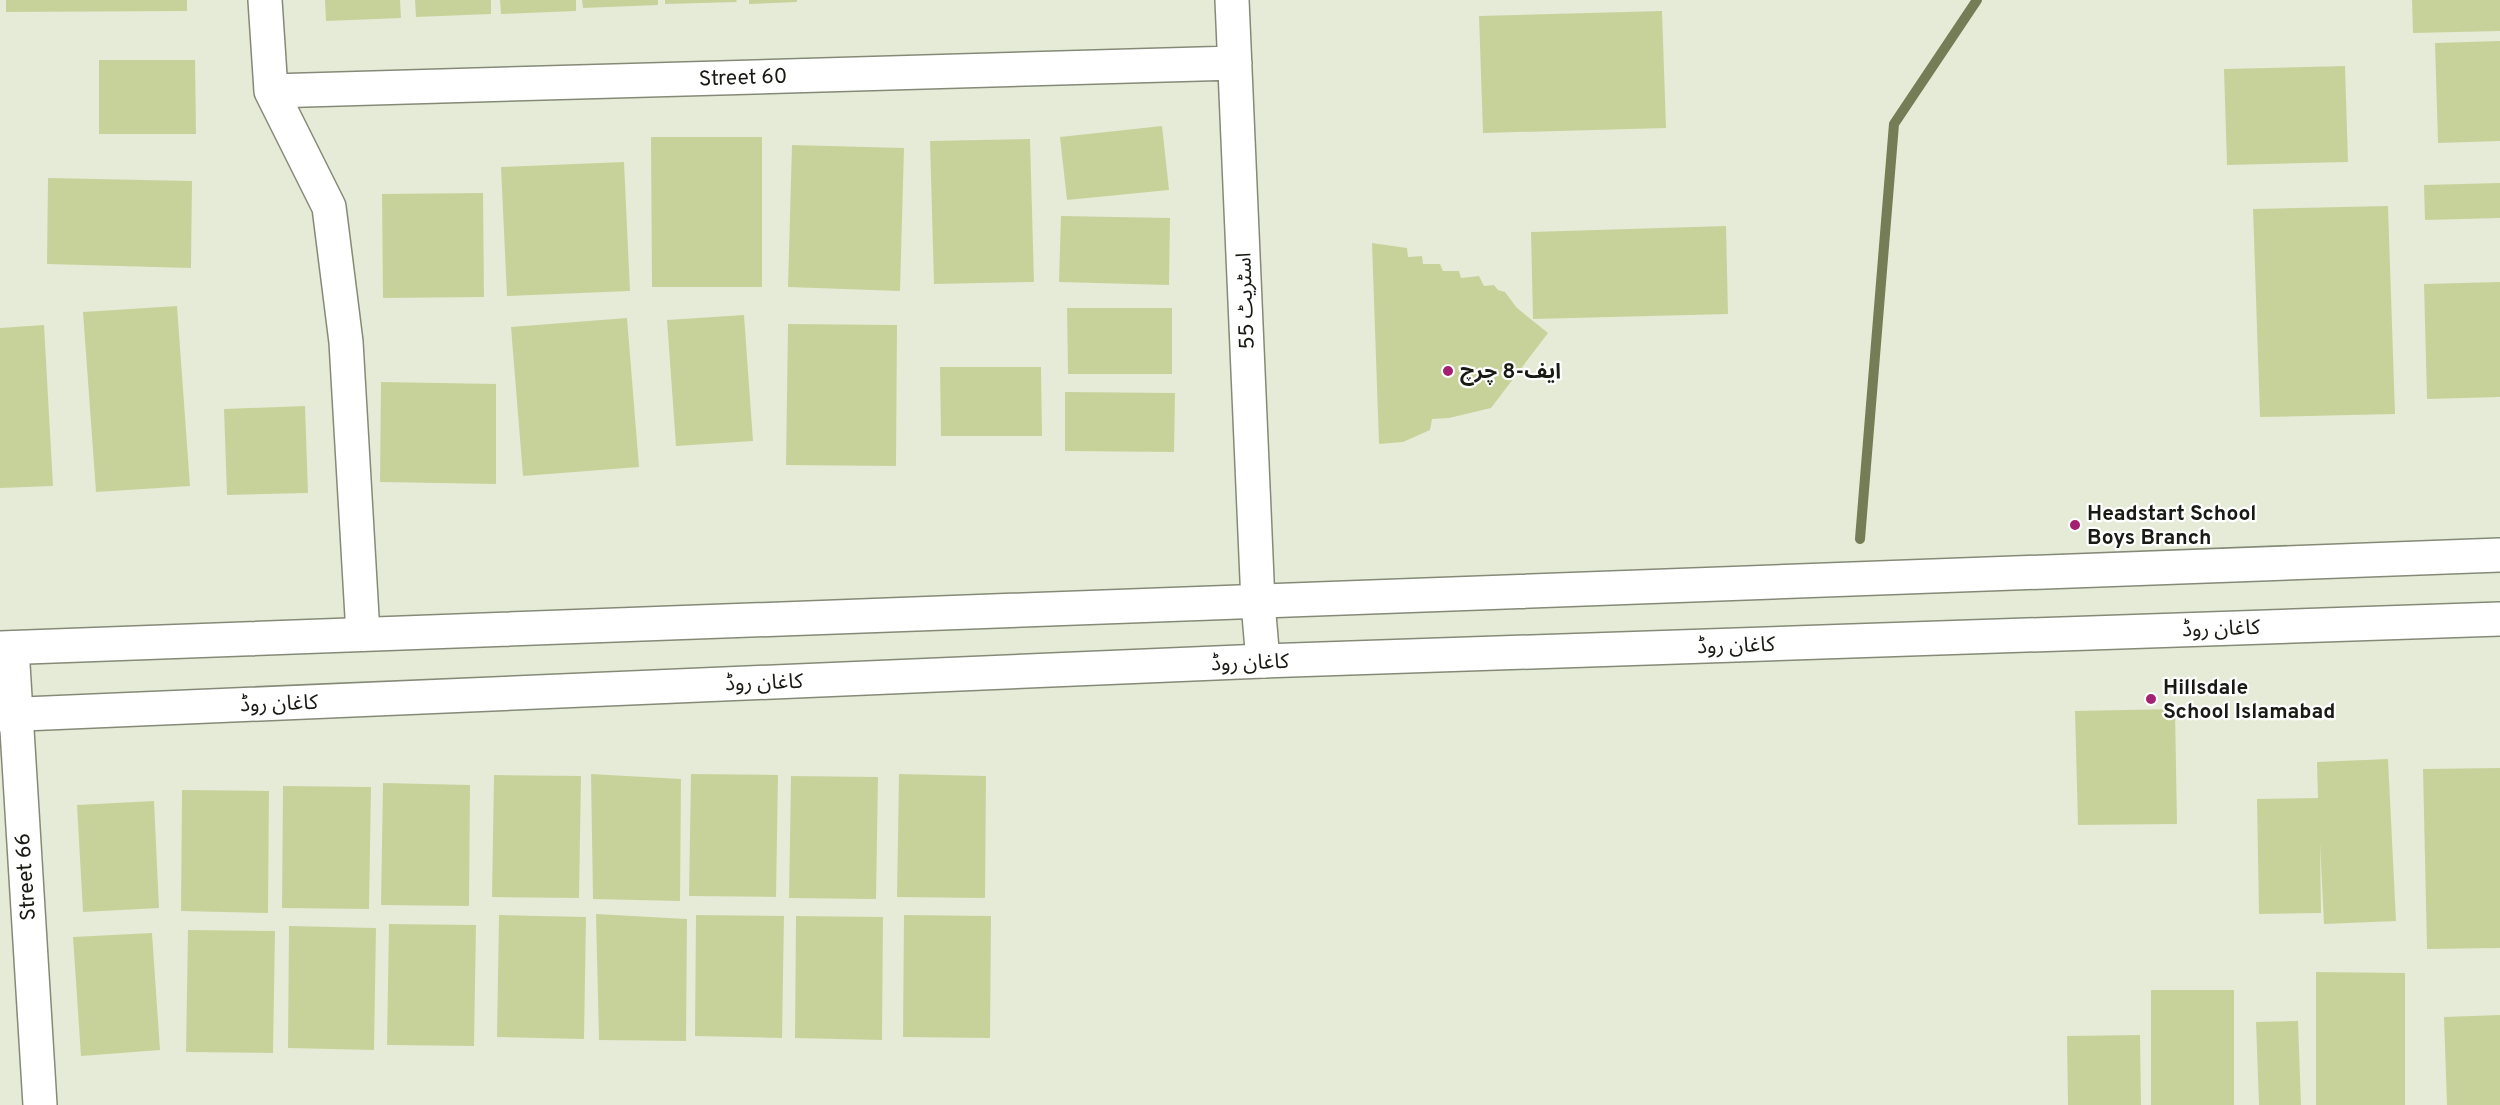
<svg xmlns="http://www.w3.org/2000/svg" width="2500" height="1105" font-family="Overpass,'Noto Sans Arabic',sans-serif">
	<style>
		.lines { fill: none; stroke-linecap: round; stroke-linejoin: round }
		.stream { stroke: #747d55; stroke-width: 10 }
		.building { fill: #c7d29b }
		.minor-casing { stroke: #858a78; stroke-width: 36 }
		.tertiary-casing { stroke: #858a78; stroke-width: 36 }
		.minor { stroke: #fff; stroke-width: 33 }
		.tertiary { stroke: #fff; stroke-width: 33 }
		.poi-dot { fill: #a32170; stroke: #fff; stroke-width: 2 }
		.labels { text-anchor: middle; stroke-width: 4.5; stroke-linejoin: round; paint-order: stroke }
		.street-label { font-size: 21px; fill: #181a13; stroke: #fff }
		.poi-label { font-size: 21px; font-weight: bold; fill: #181a13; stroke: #fff; text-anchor: start }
	</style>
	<rect width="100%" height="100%" fill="#e6ebd7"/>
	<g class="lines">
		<path class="stream" d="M 1860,539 L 1894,124 L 1977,0"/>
	</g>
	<path class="building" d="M 6,0 L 187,0 L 187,11 L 6,12 Z
		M 325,0 L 400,0 L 401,18 L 326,21 Z
		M 415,0 L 491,0 L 491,14 L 416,17 Z
		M 500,0 L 576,0 L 576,11 L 501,14 Z
		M 582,0 L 658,0 L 658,5 L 583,8 Z
		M 665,0 L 736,0 L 737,2 L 665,4 Z
		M 749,0 L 797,0 L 797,2 L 749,4 Z
		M 2412,0 L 2500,0 L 2500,31 L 2413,33 Z
		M 1662,11 L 1666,128 L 1483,133 L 1479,16 Z
		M 2500,41 L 2500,141 L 2438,143 L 2435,43 Z
		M 99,60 L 195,60 L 196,134 L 99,134 Z
		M 2345,66 L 2348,162 L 2227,165 L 2224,69 Z
		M 1162,126 L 1169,190 L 1067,200 L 1060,137 Z
		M 651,137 L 762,137 L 762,287 L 652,287 Z
		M 1030,139 L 1034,282 L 934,284 L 930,141 Z
		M 792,145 L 904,148 L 900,291 L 788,287 Z
		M 624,162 L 630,291 L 507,296 L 501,167 Z
		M 48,178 L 192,181 L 191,268 L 47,264 Z
		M 2500,183 L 2500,218 L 2425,220 L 2424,185 Z
		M 483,193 L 484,297 L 383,298 L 382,194 Z
		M 2388,206 L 2395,414 L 2260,417 L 2253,209 Z
		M 1061,216 L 1170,218 L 1169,285 L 1059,282 Z
		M 1726,226 L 1728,314 L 1533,319 L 1531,232 Z
		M 1372,243 L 1407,248 L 1408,257 L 1422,256 L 1423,264 L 1440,264 L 1443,271 L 1459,271 L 1461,278 L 1479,276 L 1484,286 L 1494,285 L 1498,290 L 1505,292 L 1517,308 L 1548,333 L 1491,408 L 1449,418 L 1432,419 L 1430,430 L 1403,442 L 1379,444 Z
		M 2500,282 L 2500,397 L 2427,399 L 2424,284 Z
		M 177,306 L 190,486 L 96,492 L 83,312 Z
		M 1067,308 L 1172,308 L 1172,374 L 1068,374 Z
		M 744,315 L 753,441 L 676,446 L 667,320 Z
		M 627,318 L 639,467 L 523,476 L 511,327 Z
		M 788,324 L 897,325 L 896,466 L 786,465 Z
		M 44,325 L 53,486 L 0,488 L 0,328 Z
		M 940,367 L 1041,367 L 1042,436 L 941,436 Z
		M 381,382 L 496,384 L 496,484 L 380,482 Z
		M 1065,392 L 1175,393 L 1174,452 L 1065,451 Z
		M 305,406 L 308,493 L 227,495 L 224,409 Z
		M 2175,709 L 2177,824 L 2078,825 L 2075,711 Z
		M 2388,759 L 2396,921 L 2324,924 L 2320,843 L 2321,913 L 2259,914 L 2257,799 L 2318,798 L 2317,762 Z
		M 2500,768 L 2500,948 L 2427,949 L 2423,769 Z
		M 591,774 L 681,779 L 680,901 L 593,899 Z
		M 691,774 L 778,775 L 776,897 L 689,896 Z
		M 899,774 L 986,776 L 985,898 L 897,897 Z
		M 494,775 L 581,776 L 579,898 L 492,897 Z
		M 791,776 L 878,777 L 876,899 L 789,898 Z
		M 383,783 L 470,785 L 469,906 L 381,905 Z
		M 283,786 L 371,787 L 369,909 L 282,908 Z
		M 182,790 L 269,791 L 268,913 L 181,911 Z
		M 154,801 L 159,908 L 83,912 L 77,805 Z
		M 596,914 L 687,919 L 686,1041 L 599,1040 Z
		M 499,915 L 586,917 L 584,1039 L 497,1037 Z
		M 696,915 L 784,916 L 782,1038 L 695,1036 Z
		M 904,915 L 991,916 L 990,1038 L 903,1037 Z
		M 796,916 L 883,917 L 882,1040 L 795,1038 Z
		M 389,924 L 476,925 L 474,1046 L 387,1045 Z
		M 289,926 L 376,928 L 374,1050 L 288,1048 Z
		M 188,930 L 275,931 L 273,1053 L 186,1052 Z
		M 152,933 L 160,1050 L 81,1056 L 73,937 Z
		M 2316,972 L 2405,973 L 2405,1105 L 2316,1105 Z
		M 2151,990 L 2234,990 L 2234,1105 L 2151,1105 Z
		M 2500,1015 L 2500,1105 L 2447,1105 L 2444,1017 Z
		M 2298,1021 L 2301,1105 L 2259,1105 L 2256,1022 Z
		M 2140,1035 L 2141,1105 L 2068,1105 L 2067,1036 Z"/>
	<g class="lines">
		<defs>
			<path id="minor" d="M 265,0 L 271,91 L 1235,63
				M 1232,0 L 1258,603 L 1263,661
				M 271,91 L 329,207 L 346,342 L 363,634
				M 12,648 L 40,1105"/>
			<path id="tertiary" d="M 0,648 L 2500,555
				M 0,715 L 1263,661 L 2500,619"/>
		</defs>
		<use href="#minor" class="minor-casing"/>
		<use href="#tertiary" class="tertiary-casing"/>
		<use href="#minor" class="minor"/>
		<use href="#tertiary" class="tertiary"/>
	</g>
	<g class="poi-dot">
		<circle cx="1448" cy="371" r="6"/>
		<circle cx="2075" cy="525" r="6"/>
		<circle cx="2151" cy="699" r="6"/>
	</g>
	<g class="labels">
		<g class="street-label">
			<text transform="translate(743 77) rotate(-2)" y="7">Street 60</text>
			<text transform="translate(1245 301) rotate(-92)" y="7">اسٹریٹ 55</text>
			<text transform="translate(2221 628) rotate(-2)" y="7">کاغان روڈ</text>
			<text transform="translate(1736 645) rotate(-2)" y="7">کاغان روڈ</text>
			<text transform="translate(1250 662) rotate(-2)" y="7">کاغان روڈ</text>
			<text transform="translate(764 682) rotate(-2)" y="7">کاغان روڈ</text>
			<text transform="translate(279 703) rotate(-2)" y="7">کاغان روڈ</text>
			<text transform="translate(25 877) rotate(-94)" y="7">Street 66</text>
		</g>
		<g class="poi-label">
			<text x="1460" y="378">ایف-8 چرچ</text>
			<text x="2087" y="520">Headstart School<tspan x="2087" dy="24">Boys Branch</tspan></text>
			<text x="2163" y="694">Hillsdale<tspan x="2163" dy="24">School Islamabad</tspan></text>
		</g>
	</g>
</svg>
